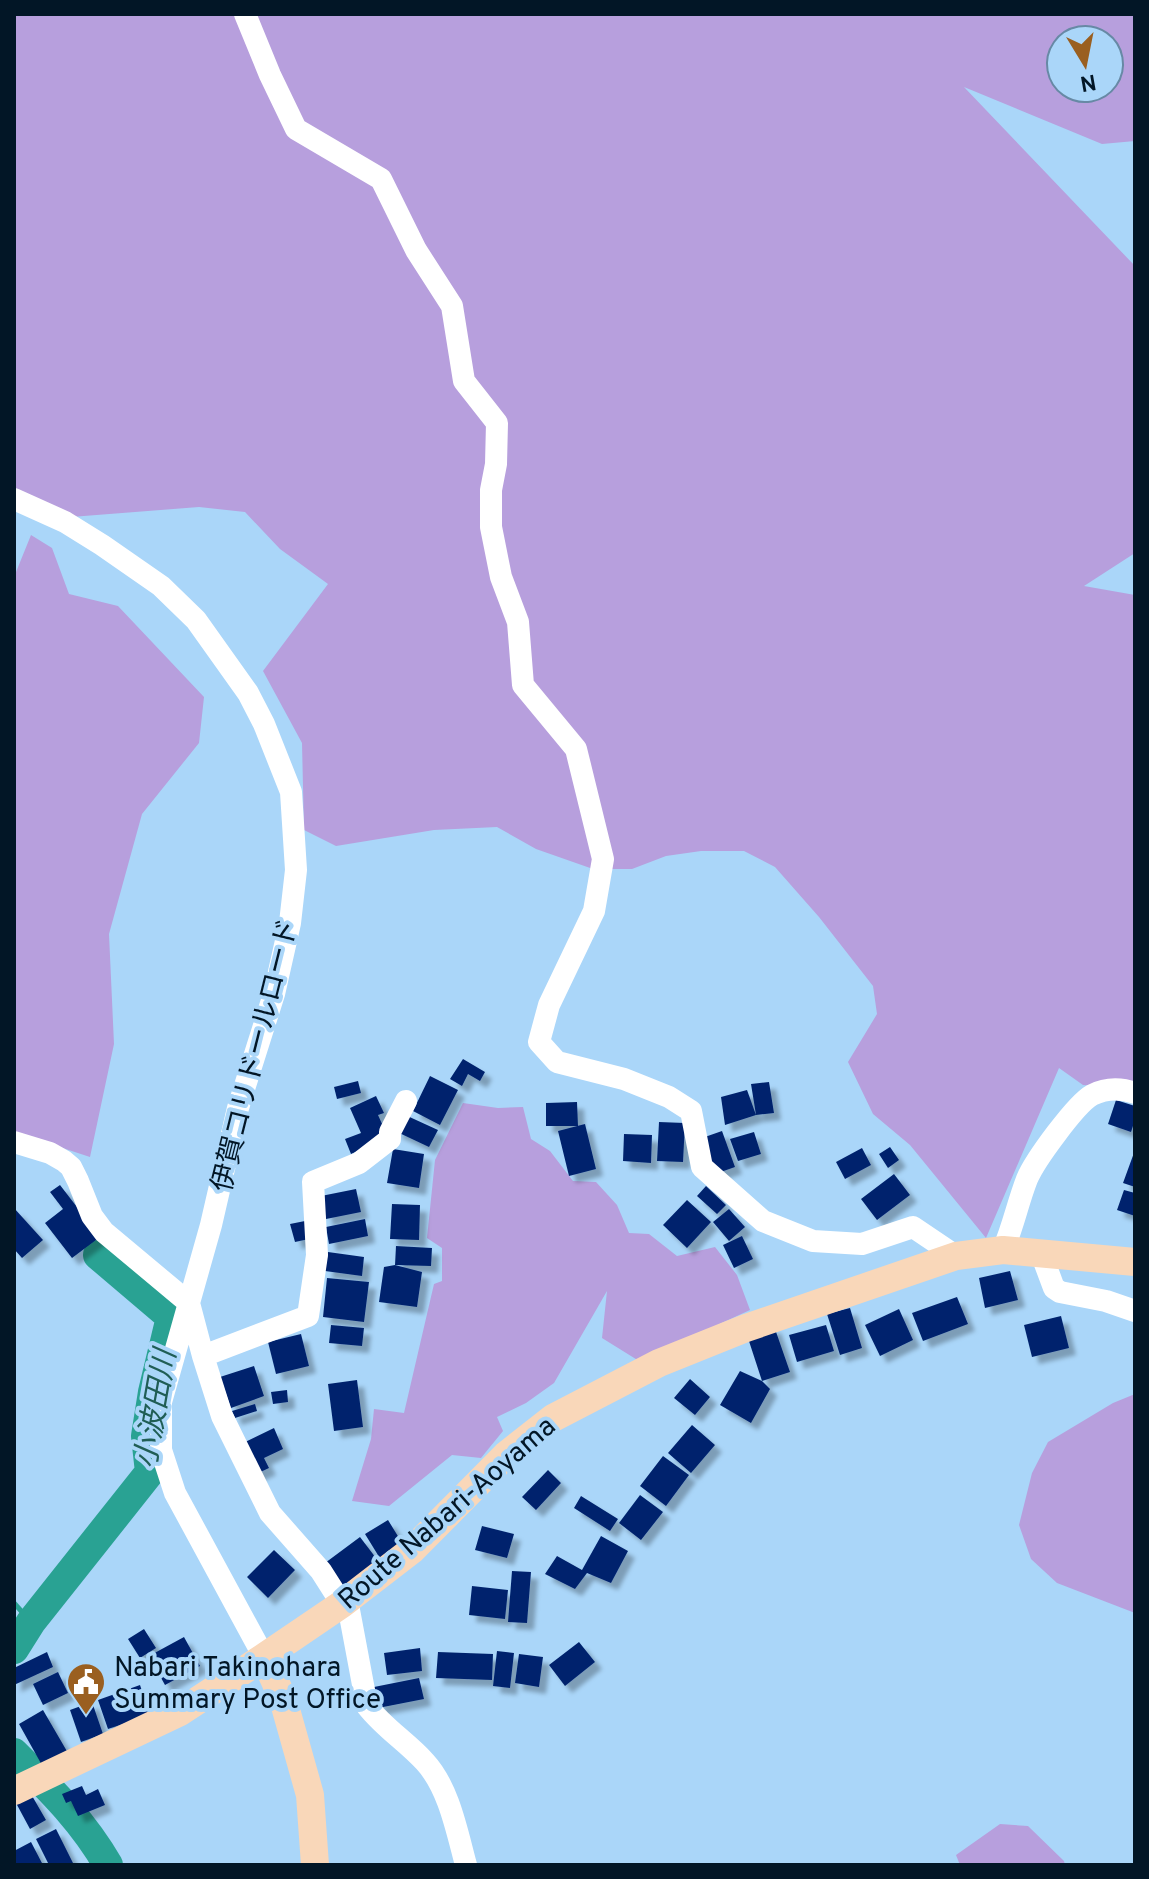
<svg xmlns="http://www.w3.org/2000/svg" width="1149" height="1879" font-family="Overpass,'Noto Sans JP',sans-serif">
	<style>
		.green { fill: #b79fdd; fill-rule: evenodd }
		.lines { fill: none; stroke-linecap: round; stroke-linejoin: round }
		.stream { stroke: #29a293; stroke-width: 5 }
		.river { stroke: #29a293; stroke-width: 30 }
		.building { fill: #03246d; filter: url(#shadow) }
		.minor { stroke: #fff; stroke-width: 22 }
		.major { stroke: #f9d7b9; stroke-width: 28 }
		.labels { text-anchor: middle; stroke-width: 8; stroke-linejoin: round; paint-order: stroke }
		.street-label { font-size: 28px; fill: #021626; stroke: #aad6f9 }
		.poi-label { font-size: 28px; fill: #021626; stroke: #aad6f9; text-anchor: start }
		.water-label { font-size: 30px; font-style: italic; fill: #205e55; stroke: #aad6f9 }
	</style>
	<defs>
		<filter id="shadow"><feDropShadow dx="7" dy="7" stdDeviation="2" flood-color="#0004"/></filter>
	</defs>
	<rect width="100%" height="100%" fill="#aad6f9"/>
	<path class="green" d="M 14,14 L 1135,14 L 1135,141 L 1102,144 L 964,87 L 1135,266 L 1135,553 L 1084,586 L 1135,595 L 1135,1101 L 1118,1088 L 1083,1085 L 1059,1068 L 986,1238 L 910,1145 L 873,1114 L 848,1062 L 877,1014 L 873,986 L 819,917 L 775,867 L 744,851 L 701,851 L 666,856 L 632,869 L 593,869 L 536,849 L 497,827 L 434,830 L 336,846 L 304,830 L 302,743 L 263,671 L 328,584 L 280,549 L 245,512 L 199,507 L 71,517 L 14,490 ZM 1061,40 L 1109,40 L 1109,88 L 1061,88 Z
		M 31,535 L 52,548 L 69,594 L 118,606 L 204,697 L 199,743 L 142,814 L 109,934 L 114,1044 L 90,1157 L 14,1132 L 14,577 Z
		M 463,1103 L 498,1108 L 523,1107 L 531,1139 L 550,1151 L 573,1181 L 596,1182 L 617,1205 L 629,1233 L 649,1234 L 677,1256 L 715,1247 L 737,1275 L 750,1310 L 639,1361 L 602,1338 L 607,1291 L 554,1383 L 526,1403 L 497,1417 L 503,1431 L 481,1458 L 452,1455 L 389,1506 L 352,1501 L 371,1439 L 374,1409 L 404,1413 L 434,1284 L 442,1281 L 442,1248 L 427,1238 L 435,1160 Z
		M 1135,1394 L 1135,1613 L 1057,1583 L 1031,1559 L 1019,1525 L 1032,1473 L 1048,1442 L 1113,1403 Z
		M 1000,1824 L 1028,1826 L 1064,1861 L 1065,1865 L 960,1865 L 956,1855 Z"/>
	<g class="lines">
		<path class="stream" d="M 14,1603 L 31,1622"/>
		<path class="river" d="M 14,1649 L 31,1622 L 150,1472 L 146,1436 L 153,1392 L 171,1317 L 98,1255
			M 14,1753 C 49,1788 83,1821 108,1865"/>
	</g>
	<path class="building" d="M 463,1059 L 485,1072 L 480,1081 L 468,1074 L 462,1086 L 450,1079 Z
		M 430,1076 L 458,1090 L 440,1125 L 413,1111 Z
		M 358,1081 L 361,1093 L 337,1099 L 334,1087 Z
		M 769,1082 L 774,1113 L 756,1115 L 751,1084 Z
		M 747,1090 L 756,1115 L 725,1125 L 721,1097 Z
		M 376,1096 L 384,1113 L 378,1115 L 388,1137 L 351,1154 L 345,1139 L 361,1133 L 350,1108 Z
		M 1116,1100 L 1135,1106 L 1135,1127 L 1133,1126 L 1131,1132 L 1108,1124 Z
		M 577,1102 L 578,1126 L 546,1126 L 546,1103 Z
		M 403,1114 L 438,1130 L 429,1147 L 395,1131 Z
		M 659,1122 L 685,1123 L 683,1162 L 657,1161 Z
		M 585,1124 L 596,1169 L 569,1176 L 558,1131 Z
		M 722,1131 L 735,1167 L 715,1174 L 702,1138 Z
		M 754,1132 L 761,1154 L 738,1161 L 730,1139 Z
		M 624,1134 L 652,1135 L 651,1163 L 623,1161 Z
		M 890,1147 L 899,1160 L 888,1168 L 879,1154 Z
		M 862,1148 L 871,1165 L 845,1179 L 836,1162 Z
		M 393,1149 L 424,1154 L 419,1188 L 387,1183 Z
		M 1135,1150 L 1135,1187 L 1123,1183 Z
		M 894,1174 L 910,1195 L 877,1220 L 861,1199 Z
		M 60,1185 L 100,1237 L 72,1258 L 45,1223 L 63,1209 L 50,1192 Z
		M 706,1186 L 726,1205 L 717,1214 L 697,1196 Z
		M 356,1189 L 361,1212 L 326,1219 L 321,1196 Z
		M 1124,1190 L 1135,1193 L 1135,1216 L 1117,1210 Z
		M 687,1200 L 711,1222 L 687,1248 L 663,1225 Z
		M 392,1204 L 420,1205 L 419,1240 L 390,1239 Z
		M 14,1208 L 43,1240 L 22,1258 L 14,1249 Z
		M 729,1209 L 745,1227 L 729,1241 L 713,1222 Z
		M 365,1219 L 368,1236 L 329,1244 L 326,1227 Z
		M 305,1221 L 309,1239 L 295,1242 L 290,1224 Z
		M 742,1236 L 753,1259 L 734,1268 L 723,1245 Z
		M 396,1246 L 432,1248 L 431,1266 L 395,1265 Z
		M 328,1252 L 364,1257 L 362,1276 L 325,1271 Z
		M 395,1265 L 422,1272 L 417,1307 L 379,1302 L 384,1267 Z
		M 1010,1271 L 1018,1300 L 985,1308 L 979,1278 Z
		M 327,1278 L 369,1282 L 364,1322 L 323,1317 Z
		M 957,1297 L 968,1324 L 923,1341 L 912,1313 Z
		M 850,1308 L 862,1348 L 840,1355 L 827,1314 Z
		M 899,1309 L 913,1340 L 880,1356 L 865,1325 Z
		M 1061,1316 L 1069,1348 L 1032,1357 L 1024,1325 Z
		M 331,1325 L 364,1328 L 362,1346 L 329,1343 Z
		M 826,1325 L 834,1351 L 797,1362 L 789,1335 Z
		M 774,1326 L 790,1372 L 762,1381 L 770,1389 L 751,1423 L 720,1405 L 740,1371 L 762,1381 L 747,1335 Z
		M 301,1334 L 309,1366 L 276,1374 L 268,1342 Z
		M 254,1366 L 264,1396 L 231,1408 L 220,1377 Z
		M 690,1379 L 710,1397 L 695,1415 L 674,1398 Z
		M 357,1380 L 363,1427 L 334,1431 L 328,1384 Z
		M 287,1390 L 288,1402 L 273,1404 L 271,1392 Z
		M 255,1404 L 257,1411 L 235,1418 L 232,1411 Z
		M 692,1425 L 715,1445 L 691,1473 L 668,1453 Z
		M 274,1428 L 283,1449 L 264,1458 L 269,1468 L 254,1475 L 239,1445 Z
		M 663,1456 L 689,1475 L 666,1506 L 640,1486 Z
		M 548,1470 L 561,1483 L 536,1510 L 522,1497 Z
		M 640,1495 L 663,1512 L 641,1540 L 619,1523 Z
		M 581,1496 L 618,1519 L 610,1531 L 574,1508 Z
		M 388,1520 L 404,1546 L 381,1560 L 365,1534 Z
		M 482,1526 L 514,1534 L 507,1558 L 475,1550 Z
		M 601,1536 L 628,1551 L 611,1583 L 587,1573 L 575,1589 L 545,1574 L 557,1556 L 582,1570 Z
		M 360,1537 L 379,1562 L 345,1589 L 325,1563 Z
		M 274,1550 L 295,1570 L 268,1598 L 247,1577 Z
		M 512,1571 L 531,1572 L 527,1623 L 508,1622 Z
		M 472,1586 L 508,1590 L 505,1619 L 469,1615 Z
		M 144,1629 L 156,1648 L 140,1658 L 128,1639 Z
		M 184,1637 L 200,1666 L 165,1685 L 149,1656 Z
		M 579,1642 L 595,1662 L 565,1686 L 549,1665 Z
		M 420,1648 L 422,1671 L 387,1675 L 384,1653 Z
		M 497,1651 L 514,1653 L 510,1688 L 493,1686 Z
		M 47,1652 L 53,1667 L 14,1685 L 14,1668 Z
		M 438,1652 L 493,1654 L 492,1680 L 436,1678 Z
		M 519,1654 L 543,1657 L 539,1687 L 515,1683 Z
		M 58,1672 L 68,1693 L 43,1705 L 33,1684 Z
		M 419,1678 L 424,1699 L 378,1708 L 374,1687 Z
		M 140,1685 L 150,1715 L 108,1729 L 98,1700 Z
		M 92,1702 L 103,1734 L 81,1742 L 70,1710 Z
		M 43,1710 L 68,1753 L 43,1767 L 19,1724 Z
		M 82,1786 L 86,1795 L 98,1789 L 105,1805 L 78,1816 L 71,1801 L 66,1803 L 62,1794 Z
		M 31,1794 L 46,1820 L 30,1829 L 16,1803 Z
		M 56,1829 L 74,1865 L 49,1865 L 36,1839 Z
		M 31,1842 L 43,1865 L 14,1865 L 14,1851 Z"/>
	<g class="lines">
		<path class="minor" d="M 245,14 L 270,75 L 296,129 L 381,179 L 416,250 L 452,306 L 464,381 L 497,423 L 496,464 L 491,490 L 491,527 L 501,577 L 518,622 L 523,685 L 576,749 L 603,859 L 594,911 L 549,1005 L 539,1042 L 557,1062 L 624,1079 L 669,1097 L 691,1111 L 702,1167 L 763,1221 L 813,1241 L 862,1244 L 913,1227 L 956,1256
			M 14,499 L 65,522 L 102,545 L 161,586 L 196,620 L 248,693 L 264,724 L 291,792 L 296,870 L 290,923 L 274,994 L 238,1108 L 211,1225 L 161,1402 L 161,1450 L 175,1493 L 264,1657
			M 14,1142 L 50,1153 L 64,1161 L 71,1167 L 78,1181 L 92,1216 L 104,1232 L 189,1303 L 203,1356 L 222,1416 L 270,1513 L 321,1571 L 342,1604 L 349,1610 L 367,1706 C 384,1728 407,1742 425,1762 C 449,1788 457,1832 466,1865
			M 1003,1250 C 1013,1227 1018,1202 1027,1179 C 1035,1160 1076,1104 1092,1095 C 1106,1088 1121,1088 1135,1093
			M 1041,1253 L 1054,1288 L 1060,1292 L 1106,1301 L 1135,1311
			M 203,1356 L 308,1316 L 317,1255 L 313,1182 L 359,1163 L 390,1139 L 390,1132 L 406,1101"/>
		<path class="major" d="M 264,1657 L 283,1699 L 310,1795 L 315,1865
			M 14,1791 L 180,1712 L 264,1657 L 342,1604 L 412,1550 L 506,1455 L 553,1418 L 659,1363 L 746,1328 L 956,1256 L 1003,1250 L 1135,1262"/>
	</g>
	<defs>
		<symbol id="civic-pin" viewBox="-11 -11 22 30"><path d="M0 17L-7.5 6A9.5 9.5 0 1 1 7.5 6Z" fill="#9a5f20" stroke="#aad6f9"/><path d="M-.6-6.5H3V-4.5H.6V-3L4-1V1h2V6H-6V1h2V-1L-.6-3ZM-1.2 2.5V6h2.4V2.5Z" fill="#fff"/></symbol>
	</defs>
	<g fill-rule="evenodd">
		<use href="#civic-pin" x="64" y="1660" width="44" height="60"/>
	</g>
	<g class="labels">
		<g class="street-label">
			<text transform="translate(254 1055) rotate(-76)" y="10">伊賀コリドールロード</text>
			<text transform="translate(446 1512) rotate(-41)" y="10">Route Nabari-Aoyama</text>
		</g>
		<g class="poi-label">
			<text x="114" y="1676">Nabari Takinohara<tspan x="114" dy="32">Summary Post Office</tspan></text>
		</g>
		<g class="water-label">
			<text transform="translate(155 1409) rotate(-80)" y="10">小波田川</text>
		</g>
	</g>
	<rect width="1149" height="1879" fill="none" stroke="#021626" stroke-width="32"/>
	<g transform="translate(1085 64) rotate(170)"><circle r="38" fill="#aad6f9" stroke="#6789a5" stroke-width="2"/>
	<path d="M0-6L14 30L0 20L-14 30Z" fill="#9a5f20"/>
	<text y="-12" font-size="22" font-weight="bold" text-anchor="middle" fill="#021626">N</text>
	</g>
</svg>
